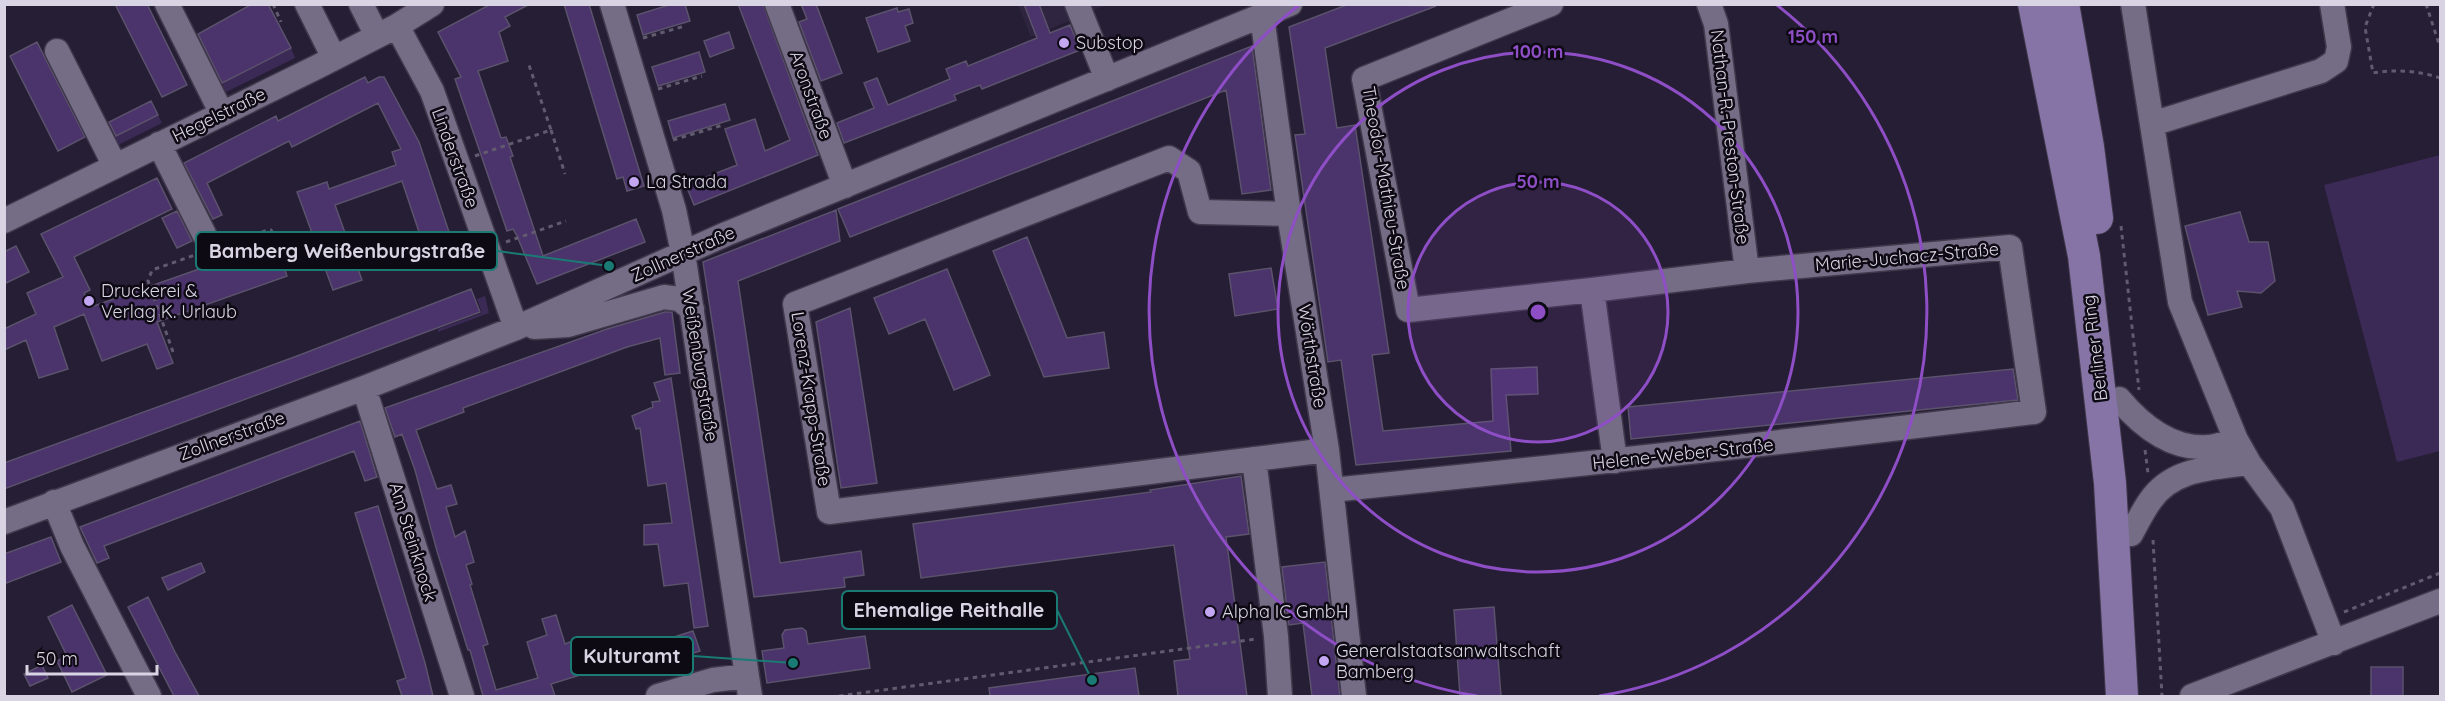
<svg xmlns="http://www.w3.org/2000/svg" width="2445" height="701" font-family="Quicksand,sans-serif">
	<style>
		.built { fill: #302541 }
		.green { fill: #3c2a56 }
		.building { fill: #4b336c; stroke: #5b526c; stroke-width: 1.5 }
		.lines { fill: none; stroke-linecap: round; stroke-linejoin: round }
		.minor-casing { stroke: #40384b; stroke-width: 27 }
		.major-casing { stroke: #40384b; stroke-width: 34 }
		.path { stroke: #625b6f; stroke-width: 3; stroke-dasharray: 4.5 4.5; stroke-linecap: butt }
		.minor { stroke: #756c86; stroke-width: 24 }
		.major { stroke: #8774a7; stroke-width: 32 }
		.ring { fill: none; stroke: #8e4ec6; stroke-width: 3 }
		.poi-dot { fill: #c3a7f2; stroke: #0e0a14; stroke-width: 2 }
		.labels { text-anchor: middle; stroke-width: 5; stroke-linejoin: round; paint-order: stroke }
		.poi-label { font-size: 18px; fill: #d9d4e3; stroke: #0e0a14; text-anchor: start }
		.street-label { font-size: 18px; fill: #d9d4e3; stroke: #0e0a14 }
		.centre { fill: #8e4ec6; stroke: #0e0a14; stroke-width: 3 }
		.ring-label { font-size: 18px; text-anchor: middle; font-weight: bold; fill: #8e4ec6; stroke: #0e0a14; stroke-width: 5; stroke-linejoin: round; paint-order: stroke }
		.leader { fill: none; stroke: #197b74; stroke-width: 2 }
		.callout-dot { fill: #197b74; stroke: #0e0a14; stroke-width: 2 }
		.callout { fill: #0e0a14; stroke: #197b74; stroke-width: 2 }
		.callout-label { font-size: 20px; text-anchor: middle; font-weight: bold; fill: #d9d4e3 }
	</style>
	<rect width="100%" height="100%" fill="#261e34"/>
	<path class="built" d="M 1018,5 L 1106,5 L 1031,37 Z"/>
	<path class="green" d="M 291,48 L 295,58 L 226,92 L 222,83 Z
		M 158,115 L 162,123 L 116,146 L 112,138 Z
		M 2440,155 L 2440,451 L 2397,462 L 2324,185 Z
		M 485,296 L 489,313 L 438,332 L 438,329 L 482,313 L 477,299 Z"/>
	<path class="building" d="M 115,4 L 147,4 L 187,85 L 162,97 Z
		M 252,4 L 268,4 L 291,48 L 222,83 L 198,34 Z
		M 491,4 L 530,4 L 505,17 L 510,26 L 499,32 L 508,61 L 478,71 L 501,138 L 506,137 L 513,156 L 510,157 L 543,256 L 636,219 L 645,242 L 537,284 L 517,236 L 513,229 L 507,231 L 455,79 L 461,77 L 438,32 Z
		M 564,4 L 589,4 L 644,186 L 627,191 L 623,177 L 617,179 Z
		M 672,4 L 685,4 L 690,21 L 643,35 L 637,15 Z
		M 738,4 L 763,4 L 818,155 L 694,205 L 686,185 L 737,165 L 725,129 L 755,119 L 765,151 L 790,140 Z
		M 801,4 L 816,4 L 842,73 L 821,81 L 799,22 L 807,19 Z
		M 1024,4 L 1039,4 L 1050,33 L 1070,25 L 1080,50 L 982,89 L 980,85 L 954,95 L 956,100 L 844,143 L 837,123 L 874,108 L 864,83 L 877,78 L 888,105 L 950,79 L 946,69 L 966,61 L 968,66 L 1037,38 Z
		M 1349,4 L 1436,6 L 1325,48 L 1337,128 L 1355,125 L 1389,353 L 1372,355 L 1383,431 L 1493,421 L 1491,369 L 1537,367 L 1538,394 L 1506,395 L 1511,451 L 1356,465 L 1341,360 L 1328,362 L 1295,135 L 1305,134 L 1289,27 Z
		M 897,8 L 898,12 L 909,9 L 913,23 L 905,26 L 910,41 L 878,52 L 866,18 Z
		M 729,32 L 734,48 L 710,57 L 704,41 Z
		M 37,42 L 85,137 L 58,151 L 10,56 Z
		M 1252,46 L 1271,190 L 1242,194 L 1226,90 L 850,237 L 838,209 Z
		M 699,52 L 705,72 L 658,86 L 652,67 Z
		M 365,77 L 368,83 L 379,77 L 384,77 L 419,142 L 449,232 L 422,241 L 402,181 L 335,205 L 362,280 L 333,290 L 297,192 L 327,182 L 329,189 L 396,165 L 392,152 L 401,149 L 378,103 L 292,147 L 289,141 L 207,183 L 222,215 L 213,219 L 184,163 L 276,116 L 278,121 Z
		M 151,101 L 158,115 L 116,136 L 109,122 Z
		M 725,104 L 730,120 L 673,138 L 668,121 Z
		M 157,178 L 172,209 L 74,257 L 90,290 L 84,293 L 91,307 L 276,242 L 287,276 L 157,322 L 173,363 L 157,369 L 147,344 L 102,361 L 84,314 L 54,327 L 68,369 L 39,378 L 26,340 L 4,350 L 4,329 L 36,314 L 27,293 L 63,277 L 41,234 Z
		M 836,210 L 840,241 L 738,281 L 780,563 L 861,551 L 864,575 L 844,578 L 845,587 L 754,597 L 703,262 Z
		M 177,211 L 192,241 L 177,248 L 162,218 Z
		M 2240,212 L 2249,242 L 2268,242 L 2275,281 L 2261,293 L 2237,291 L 2242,307 L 2208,315 L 2185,226 Z
		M 1027,237 L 1067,338 L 1104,332 L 1109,368 L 1044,377 L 993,251 Z
		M 16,246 L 29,272 L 4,284 L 4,252 Z
		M 1271,268 L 1278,309 L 1235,316 L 1229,274 Z
		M 947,269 L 990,375 L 954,390 L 925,319 L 889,334 L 874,298 Z
		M 471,289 L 480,312 L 4,489 L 4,463 L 297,356 Z
		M 850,308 L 877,483 L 841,488 L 816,322 Z
		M 665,312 L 672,312 L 680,373 L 665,375 L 660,338 L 627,347 L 463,408 L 464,412 L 416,430 L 437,489 L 451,485 L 457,504 L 446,507 L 455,537 L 465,531 L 474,562 L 466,565 L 472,584 L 470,585 L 488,644 L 483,646 L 496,690 L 538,678 L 527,642 L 547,635 L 542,619 L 556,615 L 565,644 L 575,640 L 579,653 L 618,640 L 625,661 L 551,684 L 555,696 L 483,696 L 470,650 L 468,650 L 437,551 L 415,470 L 402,434 L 395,437 L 385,408 L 607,329 Z
		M 2013,369 L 2018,400 L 1631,439 L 1628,407 Z
		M 671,378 L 708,626 L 694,628 L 688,583 L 664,586 L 658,544 L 644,545 L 644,525 L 672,523 L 666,483 L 648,486 L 640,428 L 636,429 L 632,416 L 653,407 L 652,402 L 660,401 L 654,383 Z
		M 360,421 L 377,477 L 365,481 L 354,451 L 104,546 L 109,558 L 97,563 L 80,527 Z
		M 1241,476 L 1249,534 L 1226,537 L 1247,696 L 1178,696 L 1174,661 L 1190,659 L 1174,545 L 921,578 L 913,524 L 1151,492 L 1150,490 Z
		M 378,506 L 425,663 L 433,696 L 402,696 L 397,681 L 406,678 L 355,513 Z
		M 51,537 L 61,562 L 4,584 L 4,554 Z
		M 1325,562 L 1340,696 L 1312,696 L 1303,623 L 1289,625 L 1282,567 Z
		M 201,563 L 205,572 L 168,590 L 162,578 Z
		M 148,597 L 175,652 L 199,696 L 174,696 L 148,646 L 128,607 Z
		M 72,605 L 107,675 L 72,692 L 57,661 L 67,656 L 48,617 Z
		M 1494,607 L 1501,696 L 1460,696 L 1454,610 Z
		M 802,628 L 806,631 L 808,644 L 865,636 L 870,668 L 767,683 L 762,651 L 784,648 L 782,635 L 785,630 Z
		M 693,631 L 700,651 L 645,668 L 639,648 Z
		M 42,665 L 48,678 L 30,686 L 24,674 Z
		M 2371,667 L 2403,667 L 2403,696 L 2371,696 Z
		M 1135,668 L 1139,696 L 990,696 L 989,688 Z"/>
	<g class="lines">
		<defs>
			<path id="minor" d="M 167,4 L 222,114
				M 307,4 L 334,58
				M 361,4 L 377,36
				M 612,4 L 674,210 L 683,253 L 750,696
				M 777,4 L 845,186
				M 1077,4 L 1107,79
				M 1551,4 L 1364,79 L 1408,310 L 1592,290
				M 1709,4 L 1716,24 L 1747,271
				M 2133,4 L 2180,302 L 2236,440 L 2249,463 L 2282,508 L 2334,643
				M 1262,16 L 1289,214 L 1327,450 L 1354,696
				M 397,26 L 432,91 L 516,328
				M 57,51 L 115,166
				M 2152,124 L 2321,71 L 2336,61 L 2339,47 L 2332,4
				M 159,144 L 204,234
				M 1289,214 L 1200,212 L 1189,171 L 1169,158 L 795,304 L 829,512 L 1327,450
				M 4,221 L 317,67 L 397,26 L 432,4
				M 534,327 L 568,325 L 664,297 L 679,299 L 692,309
				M 364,388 L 462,696
				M 2119,399 C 2141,425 2172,450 2208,447 C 2217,447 2227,442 2236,440
				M 1254,459 L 1276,636 L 1280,696
				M 1332,490 C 1566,466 1800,441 2034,412 L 2010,247 L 1747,271 L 1592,290 L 1615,461
				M 54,502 L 72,546 L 149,696
				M 4,522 L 364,388 L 516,328 L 726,234 L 1290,4
				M 2131,534 C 2137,523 2143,511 2150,501 C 2172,468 2213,468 2249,463
				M 658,696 L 713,680 L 747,676
				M 2192,696 L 2440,601"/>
			<path id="major" d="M 2034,4 L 2084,256 L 2110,483 L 2122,696
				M 2063,4 L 2088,147 L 2097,218"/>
		</defs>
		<use href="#minor" class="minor-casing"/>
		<use href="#major" class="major-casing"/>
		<path class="path" d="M 273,4 L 281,22
			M 2374,4 L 2365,27 L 2373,73 C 2394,69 2420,71 2440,78
			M 2426,4 L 2440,47
			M 643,38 L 685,26
			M 658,89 L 702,76
			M 551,130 L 565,174
			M 673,140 L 723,125
			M 475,156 L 551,130 L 529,65
			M 2121,226 L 2139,390
			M 506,242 L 566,221
			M 219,247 L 268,230 L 271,230 L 276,239 L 295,252 L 307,248
			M 173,352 L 148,281 L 152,270 L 198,254
			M 2145,450 L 2148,473
			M 2153,540 L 2162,696
			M 2344,612 L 2440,573
			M 839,696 L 1256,639"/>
		<use href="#minor" class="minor"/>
		<use href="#major" class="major"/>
	</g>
	<circle cx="1538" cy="312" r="130" fill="#8e4ec6" fill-opacity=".12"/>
	<g class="ring">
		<circle cx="1538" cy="312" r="130"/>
		<circle cx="1538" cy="312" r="260"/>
		<path d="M1477 696A389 389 0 0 1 1299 5M1777 5A389 389 0 0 1 1599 696"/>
	</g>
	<g class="poi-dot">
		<circle cx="1064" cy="43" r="6"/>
		<circle cx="634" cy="182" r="6"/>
		<circle cx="89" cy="301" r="6"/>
		<circle cx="1210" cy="612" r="6"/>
		<circle cx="1324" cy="661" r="6"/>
	</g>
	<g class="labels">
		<g class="poi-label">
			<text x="1076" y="49">Substop</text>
			<text x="646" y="188">La Strada</text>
			<text x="101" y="297">Druckerei &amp;<tspan x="101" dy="21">Verlag K. Urlaub</tspan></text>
			<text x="1222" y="618">Alpha IC GmbH</text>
			<text x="1336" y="657">Generalstaatsanwaltschaft<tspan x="1336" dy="21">Bamberg</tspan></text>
		</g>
		<g class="street-label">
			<text transform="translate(811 95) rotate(70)" y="6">Aronstraße</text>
			<text transform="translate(219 115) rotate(-26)" y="6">Hegelstraße</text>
			<text transform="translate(1730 137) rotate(83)" y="6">Nathan-R.-Preston-Straße</text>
			<text transform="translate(455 158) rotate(70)" y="6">Linderstraße</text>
			<text transform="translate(1386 188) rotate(80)" y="6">Theodor-Mathieu-Straße</text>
			<text transform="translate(683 254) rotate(-24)" y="6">Zollnerstraße</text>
			<text transform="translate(1907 257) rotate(-5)" y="6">Marie-Juchacz-Straße</text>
			<text transform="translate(2095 348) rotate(-97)" y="6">Berliner Ring</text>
			<text transform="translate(1312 356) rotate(81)" y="6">Wörthstraße</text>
			<text transform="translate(700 365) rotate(81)" y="6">Weißenburgstraße</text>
			<text transform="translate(811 399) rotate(81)" y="6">Lorenz-Krapp-Straße</text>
			<text transform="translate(232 436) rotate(-20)" y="6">Zollnerstraße</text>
			<text transform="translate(1683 454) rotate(-6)" y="6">Helene-Weber-Straße</text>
			<text transform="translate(413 542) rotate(73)" y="6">Am Steinknock</text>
		</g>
	</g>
	<circle cx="1538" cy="312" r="9" class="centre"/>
	<g class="ring-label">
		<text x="1813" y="43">150 m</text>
		<text x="1538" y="58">100 m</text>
		<text x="1538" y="188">50 m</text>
	</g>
	<path class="leader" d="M609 266L497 251M1092 680L1057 610M793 663L693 656"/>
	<g class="callout-dot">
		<circle cx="609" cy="266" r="6"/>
		<circle cx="1092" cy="680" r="6"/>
		<circle cx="793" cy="663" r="6"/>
	</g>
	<g class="callout">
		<rect x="196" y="232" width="301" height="38" rx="6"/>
		<rect x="842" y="591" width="215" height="38" rx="6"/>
		<rect x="571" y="637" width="122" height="38" rx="6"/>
	</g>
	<g class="callout-label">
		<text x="347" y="258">Bamberg Weißenburgstraße</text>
		<text x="949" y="617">Ehemalige Reithalle</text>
		<text x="632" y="663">Kulturamt</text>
	</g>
	<rect width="2445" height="701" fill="none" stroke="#d9d4e3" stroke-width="12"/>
	<path d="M27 665v9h130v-9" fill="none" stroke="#d9d4e3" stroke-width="3"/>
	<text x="36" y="665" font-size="18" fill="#d9d4e3" stroke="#0e0a14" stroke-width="4.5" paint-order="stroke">50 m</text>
</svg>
